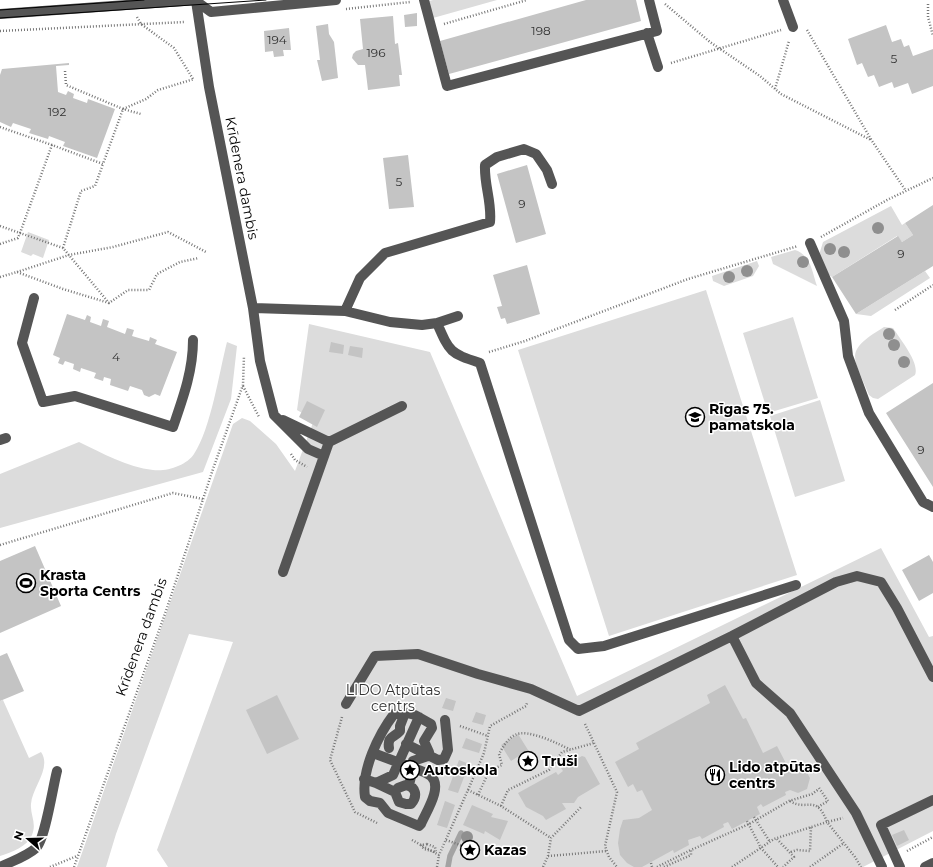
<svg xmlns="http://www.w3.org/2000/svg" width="933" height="867" font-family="Montserrat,sans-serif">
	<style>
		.green { fill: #dcdcdc }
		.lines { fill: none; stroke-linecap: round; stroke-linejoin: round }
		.stream { stroke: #a3a3a3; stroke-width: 5.5 }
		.building { fill: #c4c4c4 }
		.path { stroke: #777; stroke-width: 2.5; stroke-dasharray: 1 2; stroke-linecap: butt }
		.minor { stroke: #555; stroke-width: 10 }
		.tram { stroke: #000; stroke-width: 1 }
		.tree { fill: #8f8f8f }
		.labels { text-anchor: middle; stroke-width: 3; stroke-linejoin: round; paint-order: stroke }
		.number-label { font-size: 12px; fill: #313131 }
		.street-label { font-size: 14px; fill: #000; stroke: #fff }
		.poi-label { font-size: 14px; font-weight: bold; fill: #000; stroke: #fff; text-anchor: start }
		.park-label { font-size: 14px; fill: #333; stroke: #fff }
	</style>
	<rect width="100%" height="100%" fill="#fff"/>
	<path class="green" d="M 433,0 L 497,0 L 433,18 L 429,1 Z
		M 891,206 L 902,225 L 905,223 L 913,235 L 902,242 L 897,236 L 832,277 L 829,275 L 819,255 L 823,242 Z
		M 28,232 L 49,240 L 43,258 L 33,254 L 31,256 L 21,252 Z
		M 795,250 C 811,255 812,272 817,286 L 773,264 L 771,257 Z
		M 757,261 L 759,266 L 753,276 L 724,286 L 713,281 L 712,276 Z
		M 925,271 L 930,278 L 871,316 L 856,314 Z
		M 706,290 L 797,575 L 609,636 L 518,350 Z
		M 793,317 L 818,398 L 768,413 L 743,333 Z
		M 309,324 L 430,352 L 577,696 L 881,548 L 929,637 L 933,636 L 933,831 L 863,867 L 168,867 L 157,850 L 233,642 L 189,634 L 116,834 L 106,867 L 77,867 L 233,424 L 242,418 L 250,421 L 276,444 L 295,471 L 314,420 L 297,410 Z
		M 884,327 L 893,328 C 900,339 920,363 915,375 L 878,399 L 873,398 L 869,395 C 853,356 843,352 884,327 Z
		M 227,342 L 237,346 L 231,399 L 203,472 L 0,528 L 0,474 L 79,442 C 102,453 127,467 153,470 C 167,472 187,465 194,454 C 211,428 219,373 227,342 Z
		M 820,400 L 845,481 L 795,497 L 770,416 Z
		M 3,700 L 29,758 L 41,752 C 52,768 32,787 31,804 C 30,815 37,823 32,835 C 27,847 12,852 0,856 L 0,701 Z"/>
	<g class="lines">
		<path class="stream" d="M 448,867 L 450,856 L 461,833"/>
	</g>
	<path class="building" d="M 586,0 L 636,0 L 641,21 L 449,74 L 440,41 Z
		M 417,13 L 417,26 L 405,27 L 404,15 Z
		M 393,16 L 395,44 L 398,43 L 402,75 L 399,75 L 400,86 L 368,90 L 365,65 L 358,65 L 352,58 L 353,54 L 356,51 L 363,49 L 360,19 Z
		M 328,24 L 329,34 L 334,42 L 338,78 L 322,81 L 317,60 L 320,60 L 316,26 Z
		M 886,25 L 892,42 L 901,39 L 904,47 L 909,45 L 913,56 L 933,49 L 933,86 L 912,94 L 908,83 L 894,88 L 892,82 L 879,87 L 874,75 L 868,77 L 862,63 L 857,65 L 848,39 Z
		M 289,28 L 291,50 L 283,50 L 284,56 L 274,57 L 273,51 L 265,52 L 264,31 Z
		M 69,63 L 69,65 L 56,66 L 58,92 L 66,95 L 68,91 L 74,94 L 73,98 L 87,103 L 88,99 L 115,109 L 97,158 L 63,146 L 65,142 L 49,136 L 48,139 L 29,133 L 31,129 L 13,123 L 11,127 L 0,122 L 0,75 L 2,69 Z
		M 408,155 L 414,207 L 389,209 L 383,158 Z
		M 527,165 L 546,234 L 516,243 L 497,174 Z
		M 933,205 L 933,266 L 856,314 L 832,277 L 898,236 L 902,242 L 913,235 L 905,223 Z
		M 527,265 L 540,314 L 507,324 L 505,318 L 501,319 L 497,307 L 502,306 L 493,275 Z
		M 67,314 L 85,320 L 87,315 L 91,317 L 90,322 L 101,326 L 103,319 L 109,321 L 107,327 L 125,334 L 127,328 L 134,330 L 132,336 L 149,341 L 150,337 L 157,340 L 155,344 L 177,352 L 160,396 L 155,394 L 149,397 L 144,395 L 142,390 L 130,386 L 128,391 L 110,385 L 111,379 L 104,377 L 103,381 L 94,378 L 96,373 L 81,368 L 80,372 L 73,369 L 74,364 L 65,361 L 63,365 L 58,363 L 60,358 L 53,355 Z
		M 331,342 L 344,345 L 343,354 L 329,352 Z
		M 350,346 L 363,348 L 362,358 L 348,355 Z
		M 933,383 L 933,487 L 886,413 Z
		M 307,401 L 325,410 L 317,427 L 299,417 Z
		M 35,546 L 61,606 L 0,633 L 0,561 Z
		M 929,555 L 933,562 L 933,593 L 919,601 L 902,570 Z
		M 7,653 L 24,691 L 0,701 L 0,656 Z
		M 725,685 L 743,719 L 746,718 L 763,753 L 777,746 L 790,771 L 797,768 L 806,771 L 810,778 L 807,789 L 798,793 L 790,790 L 785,792 L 786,795 L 763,807 L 761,804 L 757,807 L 760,814 L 732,829 L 728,822 L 723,824 L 724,827 L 702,839 L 700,836 L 688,840 L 689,845 L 674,853 L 673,850 L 642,867 L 634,867 L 627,863 L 620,855 L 618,843 L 620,829 L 623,820 L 639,818 L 652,810 L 642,790 L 637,792 L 633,784 L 628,787 L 615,762 L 639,749 L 636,743 L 710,703 L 707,695 Z
		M 277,695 L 299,739 L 267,754 L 246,710 Z
		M 446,698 L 456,701 L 453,711 L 442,708 Z
		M 476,712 L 486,715 L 483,725 L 472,722 Z
		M 518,734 L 528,750 L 511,761 L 501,745 Z
		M 466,738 L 482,744 L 479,753 L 462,748 Z
		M 582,756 L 585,757 L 600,784 L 578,797 L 574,803 L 562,803 L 566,809 L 546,820 L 543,816 L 526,807 L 518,793 L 556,772 L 558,775 L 563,771 L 561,768 Z
		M 459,760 L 469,764 L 458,793 L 448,790 Z
		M 445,801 L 455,805 L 447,828 L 437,825 Z
		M 472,805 L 493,814 L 491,817 L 508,821 L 500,840 L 485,831 L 484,834 L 463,825 Z
		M 904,830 L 909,840 L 897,846 L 892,835 Z"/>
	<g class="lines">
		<path class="path" d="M 665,4 L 710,42 L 760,76 L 781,94 L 871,140
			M 928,4 L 928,17 L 933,36
			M 346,9 L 410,2
			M 137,17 L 141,24 L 174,48 L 193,79
			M 444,24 L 527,0
			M 807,30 L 872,141 L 906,191
			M 0,31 L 185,22
			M 671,63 L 781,30
			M 65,71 L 66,85 L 123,109 L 141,114
			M 775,89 L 789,41
			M 0,127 L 52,145
			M 0,226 L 20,233 L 52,145 L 103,164 L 123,109 L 146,99 L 158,90 L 194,79
			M 821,237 L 887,200 L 933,178
			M 0,244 L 18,238 L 20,233 L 63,248 L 109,303 L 128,290 L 149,290 L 157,274 L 180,262 L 199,258
			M 63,248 L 81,191 L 95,186 L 103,164
			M 17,272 L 69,255 L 113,247 L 168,232 L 206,252
			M 0,277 L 17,272 L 63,289 L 109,303
			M 895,310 L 933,285
			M 489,352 L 525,341 L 688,279 L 798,246
			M 243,386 L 259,417
			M 291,454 L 295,460 L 307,467
			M 0,545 L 173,493 L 203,499
			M 342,717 L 330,760 L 355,812 L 377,823
			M 585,724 L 617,792 L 605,846 L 609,857 L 617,867
			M 460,726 L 488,736
			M 819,788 L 828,801
			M 468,790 L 484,753 L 490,726 L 526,706 L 527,703
			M 478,795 L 489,771 L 502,765 L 499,754 C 503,747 507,739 515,735 C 527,728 559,744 571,750
			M 790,801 C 807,812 816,793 827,822 L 843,818
			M 501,806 L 508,790 L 549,770 L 562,752 L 594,743
			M 818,807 L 828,801
			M 754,817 L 770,842
			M 747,821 L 761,848 L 778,867
			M 777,839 L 794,857 L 783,867
			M 412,840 L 439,855 L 468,790 L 501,806 L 551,838
			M 446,840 L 463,846
			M 427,844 L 435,847 L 436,852 L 424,849 L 421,845 Z
			M 907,851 L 933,837
			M 791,852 L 797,850 L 810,851 L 811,827
			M 548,856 L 607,851
			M 651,863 L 652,867
			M 50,867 L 77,856
			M 74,867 L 166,611 L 213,469 L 243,385 L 244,356
			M 437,867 L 439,855
			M 543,867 L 548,856 L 551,838 L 582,806
			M 657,867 L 691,850
			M 664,867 L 691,855 L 691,850 L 749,824 L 789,801 L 812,794 L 819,789
			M 732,867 L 774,839 L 827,822 L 855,857 L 861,867
			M 810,867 L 844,843"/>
		<path class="minor" d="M 424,0 L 447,86 L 657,31 L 649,0
			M 783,0 L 793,27
			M 196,1 L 209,87 L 253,308 L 260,361 L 274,415 L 308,449 L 324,456
			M 196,1 L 211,12 L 336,0
			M 0,14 L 197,0
			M 647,33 L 658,67
			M 810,243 L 844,321 L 848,356 L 869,413 L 923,502 L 933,507
			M 34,298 L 22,343 L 43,402 L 75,396 L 173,427 C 183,398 193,371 193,340
			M 253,308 L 345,311 L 390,322 L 422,325 L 437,323 L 458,316
			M 345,311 L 360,278 L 385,253 L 490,222 C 492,202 484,185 485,165 L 497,157 L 524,149 L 536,154 L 547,170 L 552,184
			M 437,323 C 450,353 450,353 480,363 L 569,640 L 578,649 L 604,646 L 796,585
			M 283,420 L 329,442
			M 0,440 L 6,438
			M 283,572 L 329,442 L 402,406
			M 732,636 L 756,683 L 790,713 L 856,813 L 882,867
			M 346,704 L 375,656 L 418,654 L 478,674 L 531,689 L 579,711 L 732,636 L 836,582 L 857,576 L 881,582 L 897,608 L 933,677
			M 407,713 L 415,715 L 431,724 L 432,728 L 424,741 L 429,752 L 428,756 L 413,761 L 413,768 C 419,770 426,772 431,776 C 443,787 426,812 421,824 L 419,826 L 388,813 L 380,803 L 370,801 L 365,797 C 361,771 378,735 394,714 Z
			M 406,744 L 438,760 L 444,759 L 448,750 L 445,720
			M 389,748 C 387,736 394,738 400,731 L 400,726 L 405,713
			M 373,753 L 413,768 L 409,785
			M 364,779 L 376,783 L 393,775 L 419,717
			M 376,783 L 395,792 L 399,802 L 406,804 L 411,804 C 418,796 416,787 406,785 L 398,788 L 395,792
			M 0,867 C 12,861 26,857 36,848 C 45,840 53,786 57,771
			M 900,867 L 881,825 L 933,800
			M 925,867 L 933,863"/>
		<path class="tram" d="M 0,10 L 144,0
			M 0,18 L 266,0"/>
	</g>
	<g class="tree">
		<circle cx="878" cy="228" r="6"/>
		<circle cx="830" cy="249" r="6"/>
		<circle cx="844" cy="252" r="6"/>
		<circle cx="803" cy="262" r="6"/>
		<circle cx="747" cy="271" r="6"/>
		<circle cx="729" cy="277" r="6"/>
		<circle cx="889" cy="334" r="6"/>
		<circle cx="894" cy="345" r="6"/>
		<circle cx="904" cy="362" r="6"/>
		<circle cx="467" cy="837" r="6"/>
	</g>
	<defs>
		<symbol id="school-ring" viewBox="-11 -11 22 22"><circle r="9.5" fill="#fff" stroke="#000" stroke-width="1.5"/><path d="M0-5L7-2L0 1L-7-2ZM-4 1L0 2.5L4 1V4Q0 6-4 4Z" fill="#000"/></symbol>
		<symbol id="stadium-ring" viewBox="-11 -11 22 22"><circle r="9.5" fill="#fff" stroke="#000" stroke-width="1.5"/><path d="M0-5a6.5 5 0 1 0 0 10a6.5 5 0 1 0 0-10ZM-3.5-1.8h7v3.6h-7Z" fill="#000"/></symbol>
		<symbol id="sight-ring" viewBox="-11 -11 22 22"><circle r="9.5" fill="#fff" stroke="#000" stroke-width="1.5"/><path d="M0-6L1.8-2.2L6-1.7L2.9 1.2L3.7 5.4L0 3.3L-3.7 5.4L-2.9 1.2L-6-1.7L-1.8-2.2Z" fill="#000"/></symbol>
		<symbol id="restaurant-ring" viewBox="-11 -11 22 22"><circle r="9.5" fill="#fff" stroke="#000" stroke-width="1.5"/><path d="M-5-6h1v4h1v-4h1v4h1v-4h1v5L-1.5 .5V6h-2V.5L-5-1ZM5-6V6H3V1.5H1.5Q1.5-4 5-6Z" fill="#000"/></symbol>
	</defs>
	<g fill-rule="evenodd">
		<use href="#school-ring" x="684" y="406" width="22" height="22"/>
		<use href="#stadium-ring" x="15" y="572" width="22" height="22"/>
		<use href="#sight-ring" x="517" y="750" width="22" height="22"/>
		<use href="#sight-ring" x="399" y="759" width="22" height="22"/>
		<use href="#restaurant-ring" x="704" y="764" width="22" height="22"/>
		<use href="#sight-ring" x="459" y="839" width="22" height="22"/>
	</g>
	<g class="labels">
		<g class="number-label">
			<text x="541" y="35">198</text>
			<text x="277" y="44">194</text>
			<text x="376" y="57">196</text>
			<text x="894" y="63">5</text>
			<text x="57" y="116">192</text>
			<text x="399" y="186">5</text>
			<text x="522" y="208">9</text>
			<text x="901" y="258">9</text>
			<text x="116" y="361">4</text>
			<text x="921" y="454">9</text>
		</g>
		<g class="street-label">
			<text transform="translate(242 178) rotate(79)" y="5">Krīdenera dambis</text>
			<text transform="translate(141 637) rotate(-70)" y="5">Krīdenera dambis</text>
		</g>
		<g class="poi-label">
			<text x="709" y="414">Rīgas 75.<tspan x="709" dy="16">pamatskola</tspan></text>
			<text x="40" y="580">Krasta<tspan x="40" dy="16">Sporta Centrs</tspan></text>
			<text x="542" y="766">Truši</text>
			<text x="729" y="772">Lido atpūtas<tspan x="729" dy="16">centrs</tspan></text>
			<text x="424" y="775">Autoskola</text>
			<text x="484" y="855">Kazas</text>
		</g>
		<g class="park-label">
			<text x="393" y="695">LIDO Atpūtas<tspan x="393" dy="16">centrs</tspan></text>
		</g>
	</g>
	<g transform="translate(28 839) rotate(290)" stroke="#ffffff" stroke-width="3" paint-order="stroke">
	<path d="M0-3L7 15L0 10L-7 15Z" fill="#000000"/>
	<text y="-6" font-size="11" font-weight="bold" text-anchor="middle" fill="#000000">N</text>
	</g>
</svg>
